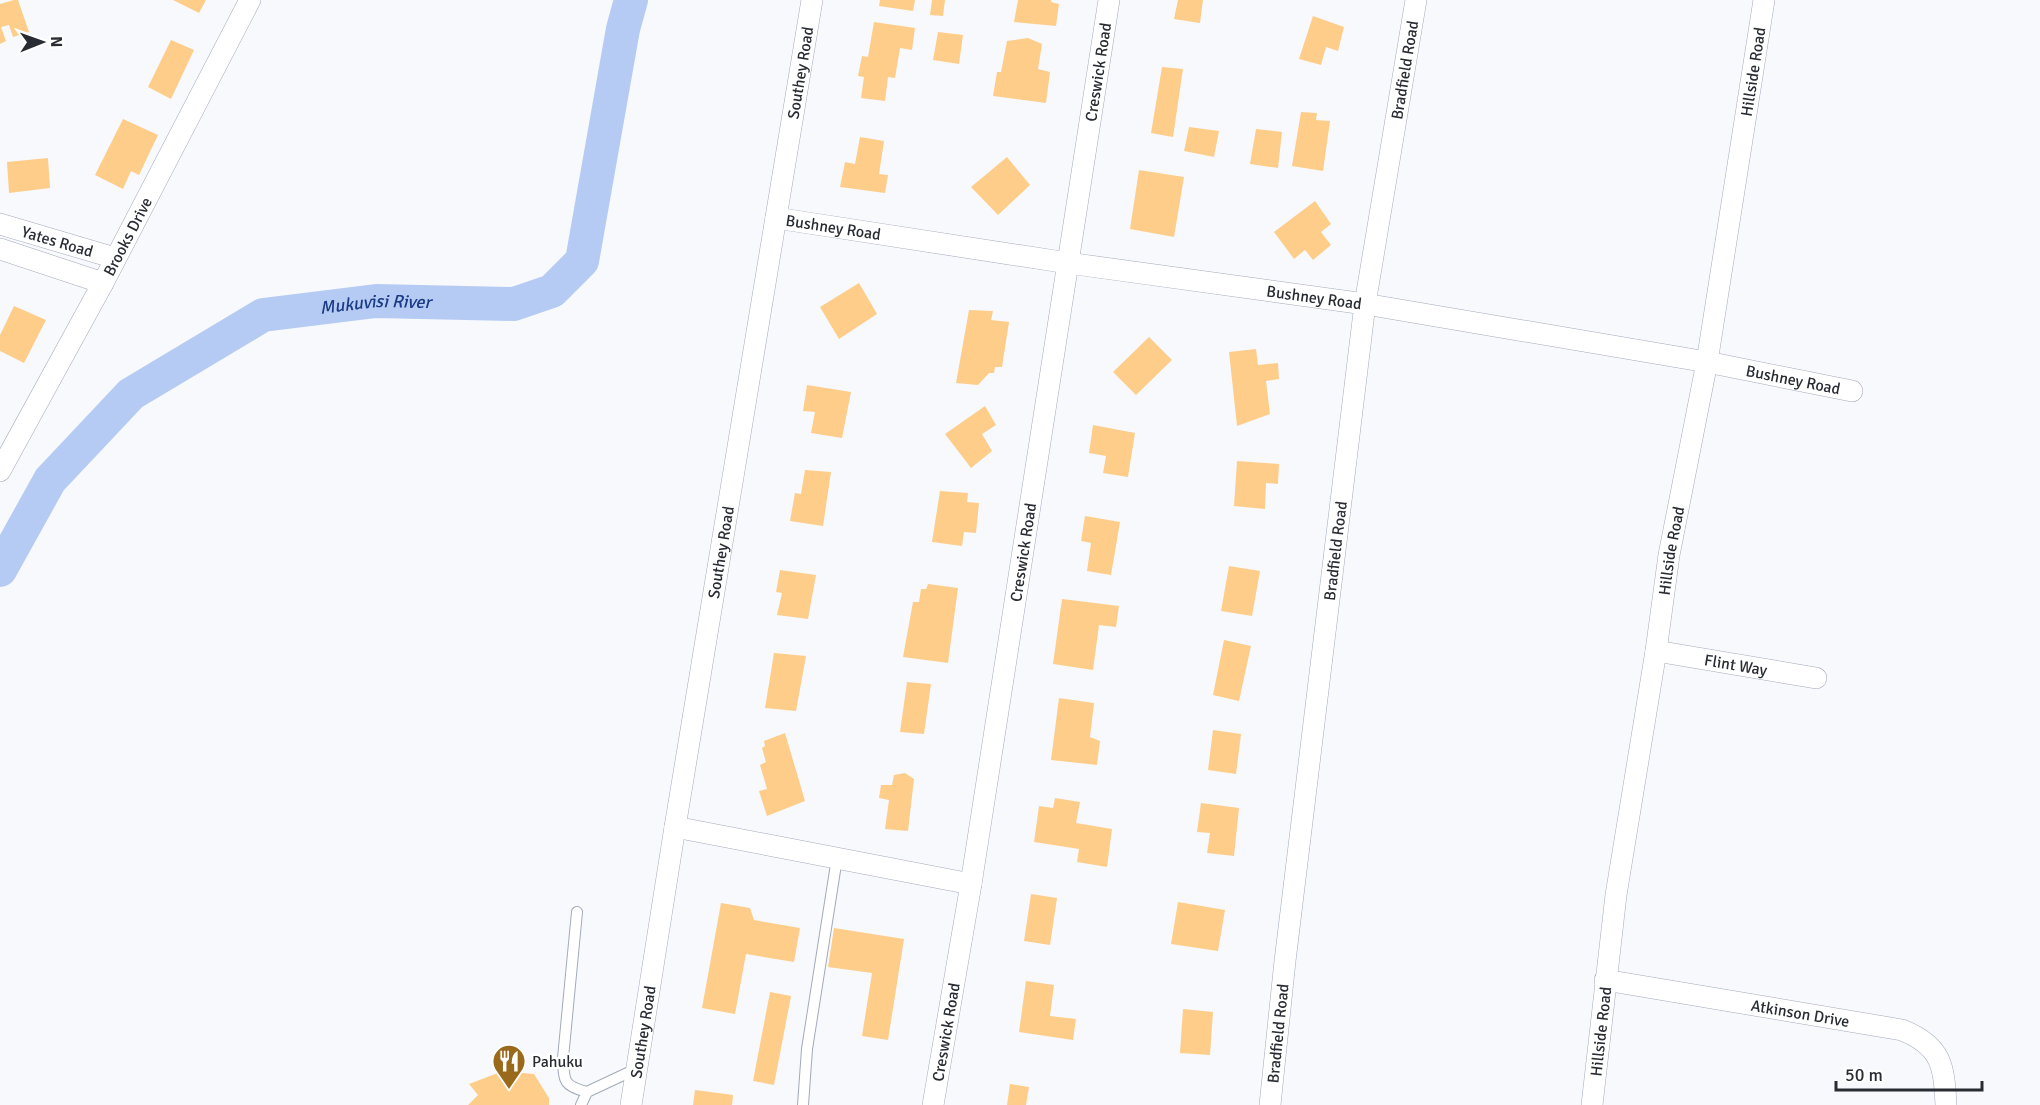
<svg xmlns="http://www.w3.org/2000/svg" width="2040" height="1105" font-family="Signika,sans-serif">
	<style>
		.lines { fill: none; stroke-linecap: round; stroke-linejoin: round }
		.river { stroke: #b6cbf3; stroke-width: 34 }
		.building { fill: #fecd8a }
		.service-casing { stroke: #a2aaba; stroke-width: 12 }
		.minor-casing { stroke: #a2aaba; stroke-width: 22 }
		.service { stroke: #fff; stroke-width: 10 }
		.minor { stroke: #fff; stroke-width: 21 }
		.labels { text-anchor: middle; stroke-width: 5; stroke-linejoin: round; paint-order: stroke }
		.street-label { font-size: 16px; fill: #292c33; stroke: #fff }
		.poi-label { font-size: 16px; fill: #292c33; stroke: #fff; text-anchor: start }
		.water-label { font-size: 18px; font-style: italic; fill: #1a3b86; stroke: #fff }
	</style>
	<rect width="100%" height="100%" fill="#f7f9fd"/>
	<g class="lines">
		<path class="river" id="s1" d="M 0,570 L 50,480 L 131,394 L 263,315 L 376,301 L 514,304 L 552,291 L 582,261 L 623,29 L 631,0"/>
	</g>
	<path class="building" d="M 14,0 L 18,0 L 29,32 L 13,37 L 9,25 L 1,27 L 6,41 L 0,44 L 0,4 Z
		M 173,0 L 206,0 L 199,13 Z
		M 880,0 L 915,0 L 913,11 L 879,6 Z
		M 932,0 L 945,0 L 943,16 L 930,15 Z
		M 1018,0 L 1051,0 L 1051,2 L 1059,4 L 1056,26 L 1014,22 Z
		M 1178,0 L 1203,0 L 1200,23 L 1174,19 Z
		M 1313,16 L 1344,27 L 1338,51 L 1326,47 L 1321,65 L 1299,59 Z
		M 874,22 L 915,28 L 912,50 L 900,48 L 895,78 L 888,77 L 885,101 L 861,98 L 864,77 L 858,76 L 862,56 L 868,57 Z
		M 938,32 L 963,35 L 959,64 L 933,60 Z
		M 1028,38 L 1042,44 L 1038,69 L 1050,72 L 1046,103 L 993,96 L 997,72 L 1001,72 L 1007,41 Z
		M 171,40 L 194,50 L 171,99 L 148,87 Z
		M 1162,67 L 1183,69 L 1173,137 L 1151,133 Z
		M 1301,112 L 1317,113 L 1316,120 L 1330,121 L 1323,171 L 1292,166 Z
		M 123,119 L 158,135 L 139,175 L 131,171 L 123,189 L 95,175 Z
		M 1189,127 L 1219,131 L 1214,157 L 1184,151 Z
		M 1256,129 L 1282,132 L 1278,168 L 1250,164 Z
		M 860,137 L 884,141 L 879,174 L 888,175 L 885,193 L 840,187 L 845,162 L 855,164 Z
		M 1007,157 L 1030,185 L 998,215 L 971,187 Z
		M 48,158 L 50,188 L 9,193 L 7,162 Z
		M 1139,170 L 1184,177 L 1174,237 L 1130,229 Z
		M 1315,201 L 1331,224 L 1321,232 L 1331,245 L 1313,260 L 1305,250 L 1294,259 L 1274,232 Z
		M 859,283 L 877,314 L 839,339 L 820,307 Z
		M 14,306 L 46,320 L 24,363 L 0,351 L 0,335 Z
		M 969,310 L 993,311 L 991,320 L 1009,322 L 1002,367 L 995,367 L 994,373 L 989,373 L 978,385 L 956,383 Z
		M 1149,337 L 1172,360 L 1136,395 L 1113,372 Z
		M 1256,349 L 1258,365 L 1278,363 L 1279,379 L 1266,381 L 1270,414 L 1237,426 L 1229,352 Z
		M 807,385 L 851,392 L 842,438 L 811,433 L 815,412 L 803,411 Z
		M 985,406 L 996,425 L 982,434 L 992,451 L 971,468 L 945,434 Z
		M 1093,425 L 1135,433 L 1128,477 L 1103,473 L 1106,456 L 1089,453 Z
		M 1237,461 L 1279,464 L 1278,484 L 1266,483 L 1265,509 L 1234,506 Z
		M 805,470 L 831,472 L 823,526 L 790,521 L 795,493 L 801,494 Z
		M 940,491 L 968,493 L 967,502 L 979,503 L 976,533 L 964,532 L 962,546 L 932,542 Z
		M 1085,516 L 1120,522 L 1111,575 L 1087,571 L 1091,543 L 1081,541 Z
		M 1229,566 L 1260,571 L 1252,616 L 1221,611 Z
		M 780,570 L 816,575 L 808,619 L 777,615 L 782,593 L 776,592 Z
		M 928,584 L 958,588 L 948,663 L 903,657 L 913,602 L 919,602 L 921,589 L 926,589 Z
		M 1062,599 L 1119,606 L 1116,627 L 1099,625 L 1093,670 L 1053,664 Z
		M 1224,640 L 1251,646 L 1239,701 L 1213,695 Z
		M 774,653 L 806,656 L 796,711 L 765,708 Z
		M 907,682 L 931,684 L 924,734 L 900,732 Z
		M 1059,698 L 1094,703 L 1090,737 L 1100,741 L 1097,765 L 1051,760 Z
		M 1213,730 L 1241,734 L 1236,774 L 1208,770 Z
		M 785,733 L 805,801 L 767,816 L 759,791 L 767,789 L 760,765 L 766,762 L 762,748 L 765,746 L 764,741 Z
		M 905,773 L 914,779 L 908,831 L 885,829 L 889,800 L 879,798 L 881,785 L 892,785 L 894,775 Z
		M 1055,798 L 1080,802 L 1076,823 L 1112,829 L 1107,867 L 1077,862 L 1079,849 L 1034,842 L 1039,806 L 1053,808 Z
		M 1201,803 L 1239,808 L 1234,856 L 1207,853 L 1210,833 L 1197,832 Z
		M 1031,894 L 1057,898 L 1050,945 L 1024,941 Z
		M 1178,902 L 1225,910 L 1218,951 L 1171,944 Z
		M 721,903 L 750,908 L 754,920 L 800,928 L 794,962 L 746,954 L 735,1014 L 702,1008 Z
		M 834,928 L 904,939 L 888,1040 L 862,1036 L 872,973 L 828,967 Z
		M 1026,981 L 1054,985 L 1050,1016 L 1076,1019 L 1073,1040 L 1019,1032 Z
		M 770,992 L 791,996 L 774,1085 L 753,1081 Z
		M 1183,1009 L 1213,1012 L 1210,1055 L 1180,1053 Z
		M 503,1071 L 534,1074 L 549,1098 L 549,1105 L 468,1105 L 478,1095 L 469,1084 Z
		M 1010,1084 L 1029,1087 L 1026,1105 L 1007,1105 Z
		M 695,1090 L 733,1095 L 732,1105 L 693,1105 Z"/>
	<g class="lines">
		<defs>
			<path id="service" d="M 577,912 L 563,1058 C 564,1081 563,1086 587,1092
				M 581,1105 L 587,1092 L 636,1069
				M 803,1105 L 807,1049 L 837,858"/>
			<g id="minor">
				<path id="s2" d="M 776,218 L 1068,263 L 1365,304 L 1707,362 L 1852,391"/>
				<path id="s3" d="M 0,224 L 115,258"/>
				<path d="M 0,249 L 103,283"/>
				<path id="s4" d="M 0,471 L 103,283 L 250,0"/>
				<path id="s5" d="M 1656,651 L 1816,678"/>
				<path d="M 675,827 L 971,884"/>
				<path id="s6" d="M 1605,980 L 1902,1030 C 1942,1046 1944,1066 1946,1105"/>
				<path id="s7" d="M 631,1105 L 675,827 L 812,0"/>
				<path id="s8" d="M 933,1105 L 971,884 L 1109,0"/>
				<path id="s9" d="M 1270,1105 L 1285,961 L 1365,304 L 1416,0"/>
				<path id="s10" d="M 1592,1105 L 1616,895 L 1656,651 L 1669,555 L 1707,362 L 1764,0"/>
			</g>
		</defs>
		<use href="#service" class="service-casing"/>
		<use href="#minor" class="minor-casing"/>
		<use href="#service" class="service"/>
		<use href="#minor" class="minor"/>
	</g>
	<defs>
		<symbol id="restaurant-pin" viewBox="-11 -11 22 30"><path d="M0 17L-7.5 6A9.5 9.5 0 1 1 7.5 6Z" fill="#9a6a1c" stroke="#fff"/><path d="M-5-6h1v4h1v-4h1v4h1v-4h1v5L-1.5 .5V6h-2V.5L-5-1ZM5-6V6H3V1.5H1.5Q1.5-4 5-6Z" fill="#fff"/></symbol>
	</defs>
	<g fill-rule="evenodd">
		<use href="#restaurant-pin" x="490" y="1042" width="38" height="52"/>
	</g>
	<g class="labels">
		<g class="street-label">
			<text dy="6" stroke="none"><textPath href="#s9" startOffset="1044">Bradfield Road</textPath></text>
			<text dy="6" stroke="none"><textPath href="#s10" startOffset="1046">Hillside Road</textPath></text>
			<text dy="6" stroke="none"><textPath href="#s7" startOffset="1046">Southey Road</textPath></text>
			<text dy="6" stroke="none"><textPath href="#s8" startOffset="1046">Creswick Road</textPath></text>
			<text dy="6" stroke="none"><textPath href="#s2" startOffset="58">Bushney Road</textPath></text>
			<text dy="6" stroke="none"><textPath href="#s4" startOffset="267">Brooks Drive</textPath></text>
			<text dy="6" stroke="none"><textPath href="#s3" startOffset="60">Yates Road</textPath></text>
			<text dy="6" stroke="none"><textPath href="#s2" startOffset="544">Bushney Road</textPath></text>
			<text dy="6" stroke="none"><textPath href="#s2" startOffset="1030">Bushney Road</textPath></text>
			<text dy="6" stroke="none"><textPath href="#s9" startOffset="558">Bradfield Road</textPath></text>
			<text dy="6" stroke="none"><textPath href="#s10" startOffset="560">Hillside Road</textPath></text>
			<text dy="6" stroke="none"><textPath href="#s7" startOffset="560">Southey Road</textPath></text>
			<text dy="6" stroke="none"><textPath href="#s8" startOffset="560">Creswick Road</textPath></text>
			<text dy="6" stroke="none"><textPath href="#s5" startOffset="81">Flint Way</textPath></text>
			<text dy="6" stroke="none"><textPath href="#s6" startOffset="198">Atkinson Drive</textPath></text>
			<text dy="6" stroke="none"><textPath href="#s7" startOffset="74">Southey Road</textPath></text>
			<text dy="6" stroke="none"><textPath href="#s10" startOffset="74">Hillside Road</textPath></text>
			<text dy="6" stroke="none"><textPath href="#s8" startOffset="74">Creswick Road</textPath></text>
			<text dy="6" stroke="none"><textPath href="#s9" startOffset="72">Bradfield Road</textPath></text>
		</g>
		<g class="poi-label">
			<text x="532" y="1067">Pahuku</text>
		</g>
		<g class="water-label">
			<text dy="6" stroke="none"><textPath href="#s1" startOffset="488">Mukuvisi River</textPath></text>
		</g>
	</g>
	<g transform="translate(42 42) rotate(89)" stroke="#ffffff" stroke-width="4.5" paint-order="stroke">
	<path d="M0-4.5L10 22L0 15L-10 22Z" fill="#292c33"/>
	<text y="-9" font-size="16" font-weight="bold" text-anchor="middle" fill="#292c33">N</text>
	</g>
	<path d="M1836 1081v9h146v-9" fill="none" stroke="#292c33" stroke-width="3"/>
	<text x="1845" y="1081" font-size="18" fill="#292c33" stroke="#ffffff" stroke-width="4.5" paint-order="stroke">50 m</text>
</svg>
